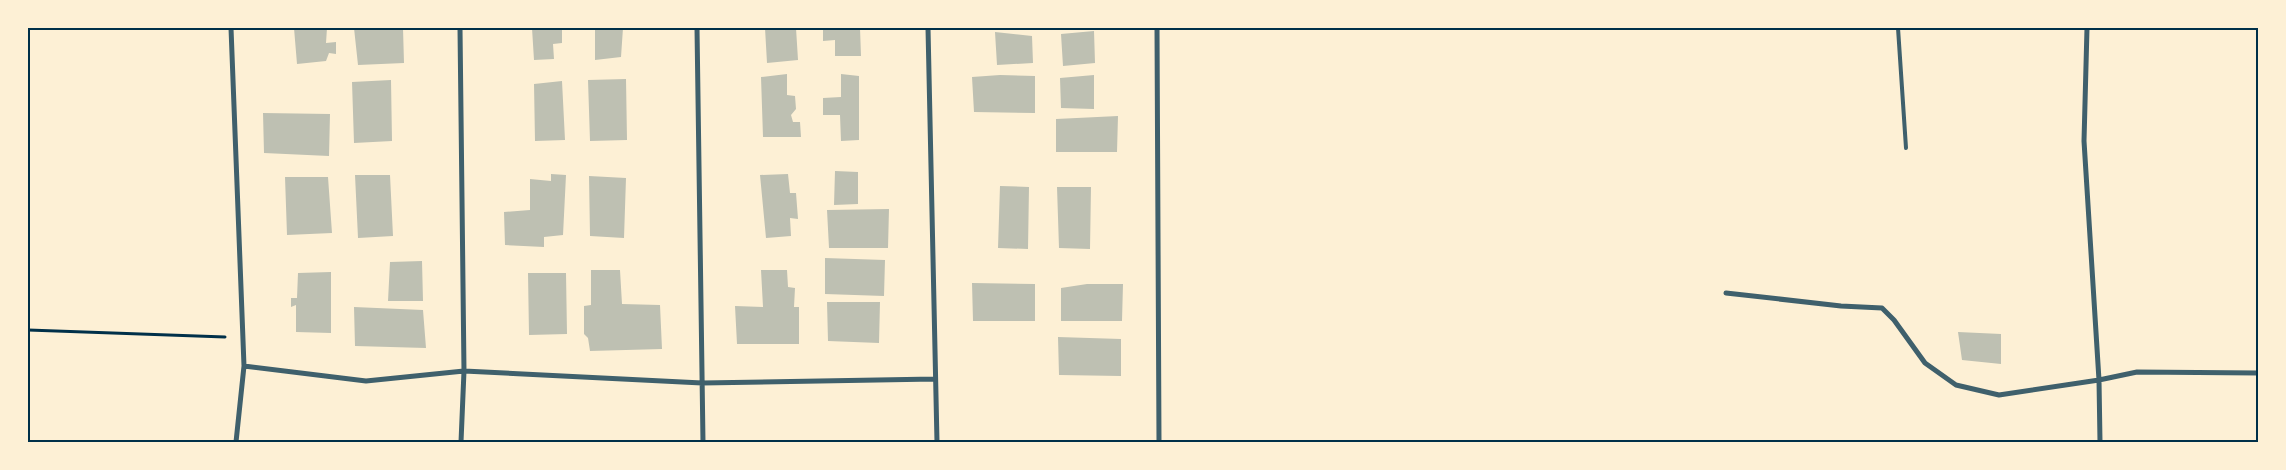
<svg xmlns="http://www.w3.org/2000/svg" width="2286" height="470" font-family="Quicksand,sans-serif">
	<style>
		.building { fill: #bec0b2 }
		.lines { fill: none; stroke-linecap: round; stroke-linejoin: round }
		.path { stroke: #003049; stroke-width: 3 }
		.service { stroke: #3f606c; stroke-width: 4 }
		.minor { stroke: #3f606c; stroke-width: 5 }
		.neatline { fill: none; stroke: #003049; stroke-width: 2 }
	</style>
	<rect width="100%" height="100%" fill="#fdf0d5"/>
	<path class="building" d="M 294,28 L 327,28 L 326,43 L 336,42 L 336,54 L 329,53 L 326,61 L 297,64 Z
		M 354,28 L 403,28 L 404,63 L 358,65 Z
		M 532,28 L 562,28 L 562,43 L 553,44 L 554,59 L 534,60 Z
		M 595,28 L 623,28 L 621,57 L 595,60 Z
		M 765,28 L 796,28 L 798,60 L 767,63 Z
		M 823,28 L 860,28 L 861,56 L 835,56 L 835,40 L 823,41 Z
		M 1094,31 L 1095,63 L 1063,66 L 1061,34 Z
		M 995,32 L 1032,36 L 1033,63 L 997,65 Z
		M 787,74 L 787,95 L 795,96 L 796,109 L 791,115 L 793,122 L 800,122 L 801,137 L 763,137 L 761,77 Z
		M 841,74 L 859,76 L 859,140 L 841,141 L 840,115 L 823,115 L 823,98 L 841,97 Z
		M 1000,75 L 1035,76 L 1035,113 L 974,112 L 972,77 Z
		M 1094,75 L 1094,109 L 1061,108 L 1060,78 Z
		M 626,79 L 627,140 L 590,141 L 588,80 Z
		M 391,80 L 392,141 L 354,143 L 352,82 Z
		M 562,81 L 565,140 L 535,141 L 534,84 Z
		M 263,113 L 330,114 L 329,156 L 264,153 Z
		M 1118,116 L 1117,152 L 1056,152 L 1056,119 Z
		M 835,171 L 858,172 L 858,204 L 834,205 Z
		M 551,174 L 566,175 L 563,235 L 544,237 L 544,247 L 505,245 L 504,212 L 530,210 L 530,179 L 551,181 Z
		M 788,174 L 790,193 L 796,193 L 798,219 L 790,218 L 791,236 L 766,238 L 760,175 Z
		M 355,175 L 390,175 L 393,236 L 358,238 Z
		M 589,176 L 626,178 L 624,238 L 590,236 Z
		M 285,177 L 328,177 L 332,233 L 287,235 Z
		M 1000,186 L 1029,187 L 1028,249 L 998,248 Z
		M 1057,187 L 1091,187 L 1090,249 L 1059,248 Z
		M 889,209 L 888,248 L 829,248 L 827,210 Z
		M 825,258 L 885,260 L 884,296 L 825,294 Z
		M 422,261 L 423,301 L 388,301 L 390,262 Z
		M 591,270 L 620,270 L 622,304 L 660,305 L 662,349 L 590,351 L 588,338 L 584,334 L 584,306 L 591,305 Z
		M 761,270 L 787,270 L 788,287 L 795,288 L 794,307 L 799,307 L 799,344 L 737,344 L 735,306 L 763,307 Z
		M 331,272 L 331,333 L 296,332 L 296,305 L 291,307 L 291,298 L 297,298 L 298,273 Z
		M 528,273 L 566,273 L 567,334 L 529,335 Z
		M 972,283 L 1035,284 L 1035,321 L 973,321 Z
		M 1087,284 L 1123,284 L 1122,321 L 1061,321 L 1061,288 Z
		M 827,302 L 880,302 L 879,343 L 828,341 Z
		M 354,307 L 423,310 L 426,348 L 355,346 Z
		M 1958,332 L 2001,334 L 2001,364 L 1962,360 Z
		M 1058,337 L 1121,339 L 1121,376 L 1059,375 Z"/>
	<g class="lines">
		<path class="path" d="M 28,330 L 225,337"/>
		<path class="service" d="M 1898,28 L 1906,148"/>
		<path class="minor" d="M 231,28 L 244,366 L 236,442
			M 460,28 L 464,371 L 461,442
			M 697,28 L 703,442
			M 928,28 L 937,442
			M 1157,28 L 1159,442
			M 2087,28 L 2084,141 L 2099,380 L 2137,372 L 2258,373
			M 1726,293 L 1841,306 L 1882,308 L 1894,320 L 1925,363 L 1956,385 L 1999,395 L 2099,380 L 2100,442
			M 244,366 L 366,381 L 464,371 L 702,383 L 935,379"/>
	</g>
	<rect width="2286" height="470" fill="none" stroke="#fdf0d5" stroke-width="58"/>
	<rect x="29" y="29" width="2228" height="412" class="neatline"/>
</svg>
